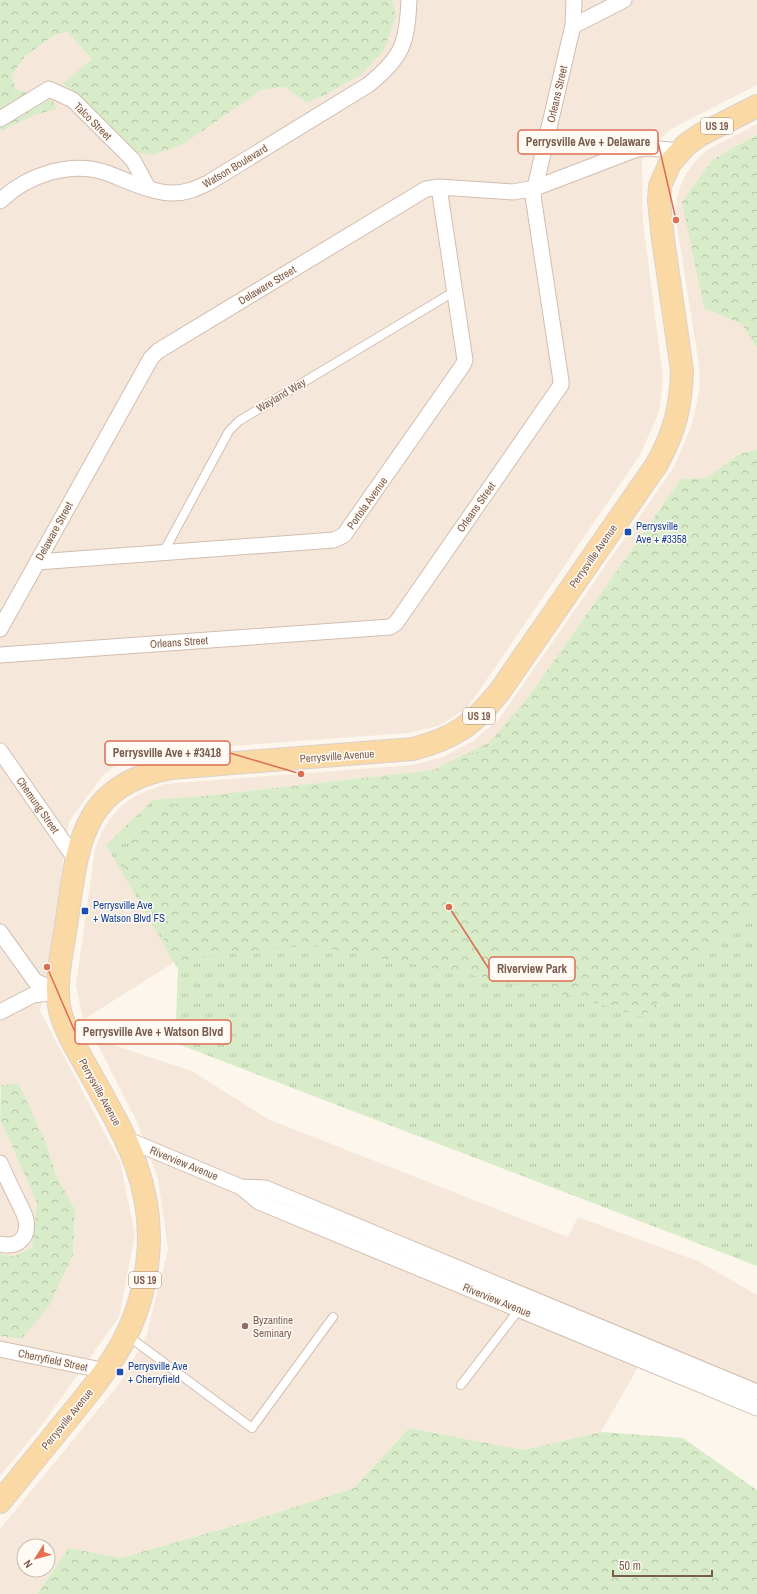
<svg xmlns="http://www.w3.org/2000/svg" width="757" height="1594" font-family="'Archivo Narrow',sans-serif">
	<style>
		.residential { fill: #f5e8da; fill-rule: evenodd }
		.grass { fill: url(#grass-tufts) }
		.forest { fill: url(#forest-crowns) }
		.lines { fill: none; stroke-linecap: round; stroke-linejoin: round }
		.service-casing { stroke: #d1beb0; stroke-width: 10 }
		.minor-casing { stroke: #d1beb0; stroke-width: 17 }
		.primary-casing { stroke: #dad1cd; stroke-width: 24 }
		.service { stroke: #fff; stroke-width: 8 }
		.minor { stroke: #fff; stroke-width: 15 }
		.primary { stroke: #fbd9a5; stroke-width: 22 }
		.transit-dot { fill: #1a4fb4; stroke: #fffaf3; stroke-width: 1.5 }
		.education-dot { fill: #8d6e63; stroke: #fffaf3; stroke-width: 1.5 }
		.labels { text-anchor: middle; stroke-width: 3; stroke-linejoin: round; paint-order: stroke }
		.shield { fill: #fffaf3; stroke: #a28b7f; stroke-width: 1 }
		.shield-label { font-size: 10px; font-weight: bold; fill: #7a5c4d }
		.street-label { font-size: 11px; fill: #7a5c4d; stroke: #fffaf3 }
		.transit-label { font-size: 11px; fill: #164399; stroke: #fffaf3; text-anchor: start }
		.education-label { font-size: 11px; fill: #785e54; stroke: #fffaf3; text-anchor: start }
		.leader { fill: none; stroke: #dc6d51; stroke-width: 1.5 }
		.callout-dot { fill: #dc6d51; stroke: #fffaf3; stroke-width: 1.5 }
		.callout { fill: #fffaf3; stroke: #dc6d51; stroke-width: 1.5 }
		.callout-label { font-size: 12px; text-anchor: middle; font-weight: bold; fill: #7a5c4d }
	</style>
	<defs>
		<pattern id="grass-tufts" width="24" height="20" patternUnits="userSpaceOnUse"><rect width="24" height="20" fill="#d8ecc9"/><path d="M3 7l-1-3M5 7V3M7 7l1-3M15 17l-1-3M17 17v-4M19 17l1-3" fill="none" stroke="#b4c2a5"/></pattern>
		<pattern id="forest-crowns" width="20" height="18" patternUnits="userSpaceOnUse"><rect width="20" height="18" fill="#d8ecc9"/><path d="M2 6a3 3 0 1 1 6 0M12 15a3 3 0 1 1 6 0" fill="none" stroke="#b4c2a5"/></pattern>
	</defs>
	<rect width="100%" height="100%" fill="#fdf6ec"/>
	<path class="residential" d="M 392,0 L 757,0 L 757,85 L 669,130 L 642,161 L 643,222 L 663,378 L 659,412 L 640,455 L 468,707 L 439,726 L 408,733 L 136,753 L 104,774 L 69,821 L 47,974 L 40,1011 L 120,1162 L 135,1234 L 119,1317 L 42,1425 L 0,1476 L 0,1336 L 21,1339 L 73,1255 L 75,1211 L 56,1175 L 47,1146 L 1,1085 L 0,1092 L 0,131 L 35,115 L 56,109 L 34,94 L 15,89 L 12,75 L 25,56 L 55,35 L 67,32 L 92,59 L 63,85 L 79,95 L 112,132 L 184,144 L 261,90 L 284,87 L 307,103 L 325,95 L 361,75 Z
		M 757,124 L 757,135 L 713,159 L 704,308 L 743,324 L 757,348 L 757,450 L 739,454 L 706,478 L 681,479 L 495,745 L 433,770 L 186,798 L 176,961 L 83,1020 L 76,985 L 95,849 L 101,834 L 109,820 L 120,807 L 135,796 L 164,784 L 412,765 L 443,757 L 473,741 L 499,719 L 674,467 L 684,444 L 693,421 L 700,387 L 699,365 L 675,214 L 677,199 L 680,187 L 687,172 L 698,158 L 709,149 Z
		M 95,1039 L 192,1071 L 268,1119 L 568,1237 L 578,1217 L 698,1261 L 757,1295 L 757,1384 L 653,1341 L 601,1432 L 523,1450 L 409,1428 L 354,1488 L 254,1520 L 120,1558 L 69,1548 L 37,1594 L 0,1594 L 0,1529 L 119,1384 L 146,1337 L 168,1249 L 158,1179 L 137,1122 ZM 24,1546 L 48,1546 L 48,1570 L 24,1570 Z
		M 0,1118 L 38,1202 L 32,1248 L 14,1256 L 0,1254 Z"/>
	<path class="grass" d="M 757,509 L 757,1266 L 175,1043 L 178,969 L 106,845 L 153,800 L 413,780 L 490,742 L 676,523 Z"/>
	<path class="forest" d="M 0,0 L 392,0 L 396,16 L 384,50 L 361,75 L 325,95 L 307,103 L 284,87 L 261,90 L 184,144 L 152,155 L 134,152 L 112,132 L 79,95 L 62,84 L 92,59 L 67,32 L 55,35 L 25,56 L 12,75 L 15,89 L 34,94 L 53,101 L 56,109 L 35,115 L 0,131 Z
		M 757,135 L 757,348 L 742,324 L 704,308 L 682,202 L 713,159 Z
		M 757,450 L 757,902 L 643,1017 L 582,999 L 492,979 L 306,944 L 176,961 L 124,868 L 134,827 L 186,798 L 433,770 L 495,745 L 681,479 L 706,478 L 739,454 Z
		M 19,1084 L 47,1146 L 56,1175 L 75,1210 L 73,1255 L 48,1308 L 21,1339 L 0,1336 L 0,1254 L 14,1256 L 32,1248 L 37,1202 L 0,1119 L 1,1085 Z
		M 409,1428 L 523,1450 L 601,1432 L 683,1438 L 757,1490 L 757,1594 L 37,1594 L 69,1548 L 120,1558 L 254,1520 L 354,1488 Z"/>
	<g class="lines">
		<defs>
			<path id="service" d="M 163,553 L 229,431 L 239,421 L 455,291
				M 128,1336 L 252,1428 L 333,1317
				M 461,1385 L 521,1307"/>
			<path id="minor" d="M 573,26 L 624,0
				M 0,119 L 49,89 L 73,100 L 133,160 L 148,188
				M 0,201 C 27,175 71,160 107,173 C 126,180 154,194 174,193 C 187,193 197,188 208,183 L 368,85 C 403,57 407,43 409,0
				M 37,562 L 334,540 L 344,535 L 463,365 L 465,360 L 439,187
				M 0,629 L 151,358 L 158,351 L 426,189 L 439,187 L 513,192 L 535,188 L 637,149 L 649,148 L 680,151
				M 0,655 L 390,627 L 396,623 L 561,385 L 561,381 L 533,196 L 570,38 L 573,26 L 574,0
				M 0,751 L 76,860
				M 0,932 L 35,981 L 58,992
				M 0,1012 L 33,995 L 57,992
				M 126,1139 L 241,1187 L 265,1188 L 757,1392
				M 0,1163 C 6,1176 12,1190 19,1203 C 21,1208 25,1214 26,1220 C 29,1239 17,1248 0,1244
				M 241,1187 L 259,1202 L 757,1408
				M 0,1349 L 106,1371"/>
			<path id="primary" d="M 0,1502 C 22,1475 43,1449 65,1422 C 109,1368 141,1330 148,1257 C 155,1184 124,1134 90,1073 C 79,1053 66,1033 60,1011 C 54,984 62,953 66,926 C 78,847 78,786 171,768 L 413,749 C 455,738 473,725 500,691 L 657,464 C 675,431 681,407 682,370 L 663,239 L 659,201 L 660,186 L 670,163 L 686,145 L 700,135 L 757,106"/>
		</defs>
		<use href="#service" class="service-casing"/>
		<use href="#minor" class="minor-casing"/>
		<use href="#primary" class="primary-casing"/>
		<use href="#service" class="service"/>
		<use href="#minor" class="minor"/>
		<use href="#primary" class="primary"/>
	</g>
	<g class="transit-dot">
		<rect x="624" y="528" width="8" height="8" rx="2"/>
		<rect x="81" y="907" width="8" height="8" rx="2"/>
		<rect x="116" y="1368" width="8" height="8" rx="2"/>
	</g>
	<circle class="education-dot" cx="245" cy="1326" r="4"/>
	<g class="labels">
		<g class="shield">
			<rect x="701" y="118" width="32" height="16" rx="3"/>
			<rect x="463" y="708" width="32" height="16" rx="3"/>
			<rect x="129" y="1272" width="32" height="16" rx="3"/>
		</g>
		<g class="shield-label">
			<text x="717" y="130">US 19</text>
			<text x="479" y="720">US 19</text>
			<text x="145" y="1284">US 19</text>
		</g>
		<g class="street-label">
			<text transform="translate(557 94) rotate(-77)" y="4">Orleans Street</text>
			<text transform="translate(93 121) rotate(45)" y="4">Talco Street</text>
			<text transform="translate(235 166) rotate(-31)" y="4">Watson Boulevard</text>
			<text transform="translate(267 285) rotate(-31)" y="4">Delaware Street</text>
			<text transform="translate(281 395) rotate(-31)" y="4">Wayland Way</text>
			<text transform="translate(367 503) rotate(-55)" y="4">Portola Avenue</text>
			<text transform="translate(476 507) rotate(-55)" y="4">Orleans Street</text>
			<text transform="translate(54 531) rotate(-61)" y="4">Delaware Street</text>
			<text transform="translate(593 556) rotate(-55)" y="4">Perrysville Avenue</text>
			<text transform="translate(179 642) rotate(-4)" y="4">Orleans Street</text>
			<text transform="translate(337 756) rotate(-4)" y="4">Perrysville Avenue</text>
			<text transform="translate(38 805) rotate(55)" y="4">Chemung Street</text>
			<text transform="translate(100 1092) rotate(61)" y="4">Perrysville Avenue</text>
			<text transform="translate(184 1163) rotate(22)" y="4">Riverview Avenue</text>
			<text transform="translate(497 1300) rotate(22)" y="4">Riverview Avenue</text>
			<text transform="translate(53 1360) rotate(12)" y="4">Cherryfield Street</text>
			<text transform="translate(67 1419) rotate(-51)" y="4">Perrysville Avenue</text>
		</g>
		<g class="transit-label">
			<text x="636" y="530">Perrysville<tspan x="636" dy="13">Ave + #3358</tspan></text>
			<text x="93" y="909">Perrysville Ave<tspan x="93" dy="13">+ Watson Blvd FS</tspan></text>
			<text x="128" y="1370">Perrysville Ave<tspan x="128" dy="13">+ Cherryfield</tspan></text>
		</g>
		<g class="education-label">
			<text x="253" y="1324">Byzantine<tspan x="253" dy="13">Seminary</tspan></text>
		</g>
	</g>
	<path class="leader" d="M676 220L658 142M301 774L230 753M449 907L489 969M47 967L75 1032"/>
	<g class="callout-dot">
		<circle cx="676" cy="220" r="4"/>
		<circle cx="301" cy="774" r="4"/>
		<circle cx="449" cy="907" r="4"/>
		<circle cx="47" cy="967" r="4"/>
	</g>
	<g class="callout">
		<rect x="518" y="130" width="140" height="24" rx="4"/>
		<rect x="105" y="741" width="125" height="24" rx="4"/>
		<rect x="489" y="957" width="86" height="24" rx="4"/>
		<rect x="75" y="1020" width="156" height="24" rx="4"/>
	</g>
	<g class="callout-label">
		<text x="588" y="146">Perrysville Ave + Delaware</text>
		<text x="167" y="757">Perrysville Ave + #3418</text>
		<text x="532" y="973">Riverview Park</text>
		<text x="153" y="1036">Perrysville Ave + Watson Blvd</text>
	</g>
	<g transform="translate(36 1558) rotate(234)"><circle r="19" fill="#fffaf3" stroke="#cabbb1"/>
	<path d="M0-3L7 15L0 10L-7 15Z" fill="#e76f51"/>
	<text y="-6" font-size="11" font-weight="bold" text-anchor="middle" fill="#7a5c4d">N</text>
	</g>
	<path d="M613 1570v6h99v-6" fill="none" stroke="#7a5c4d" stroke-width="2"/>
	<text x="619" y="1570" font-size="12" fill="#7a5c4d" stroke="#fffaf3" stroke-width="3" paint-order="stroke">50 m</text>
</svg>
